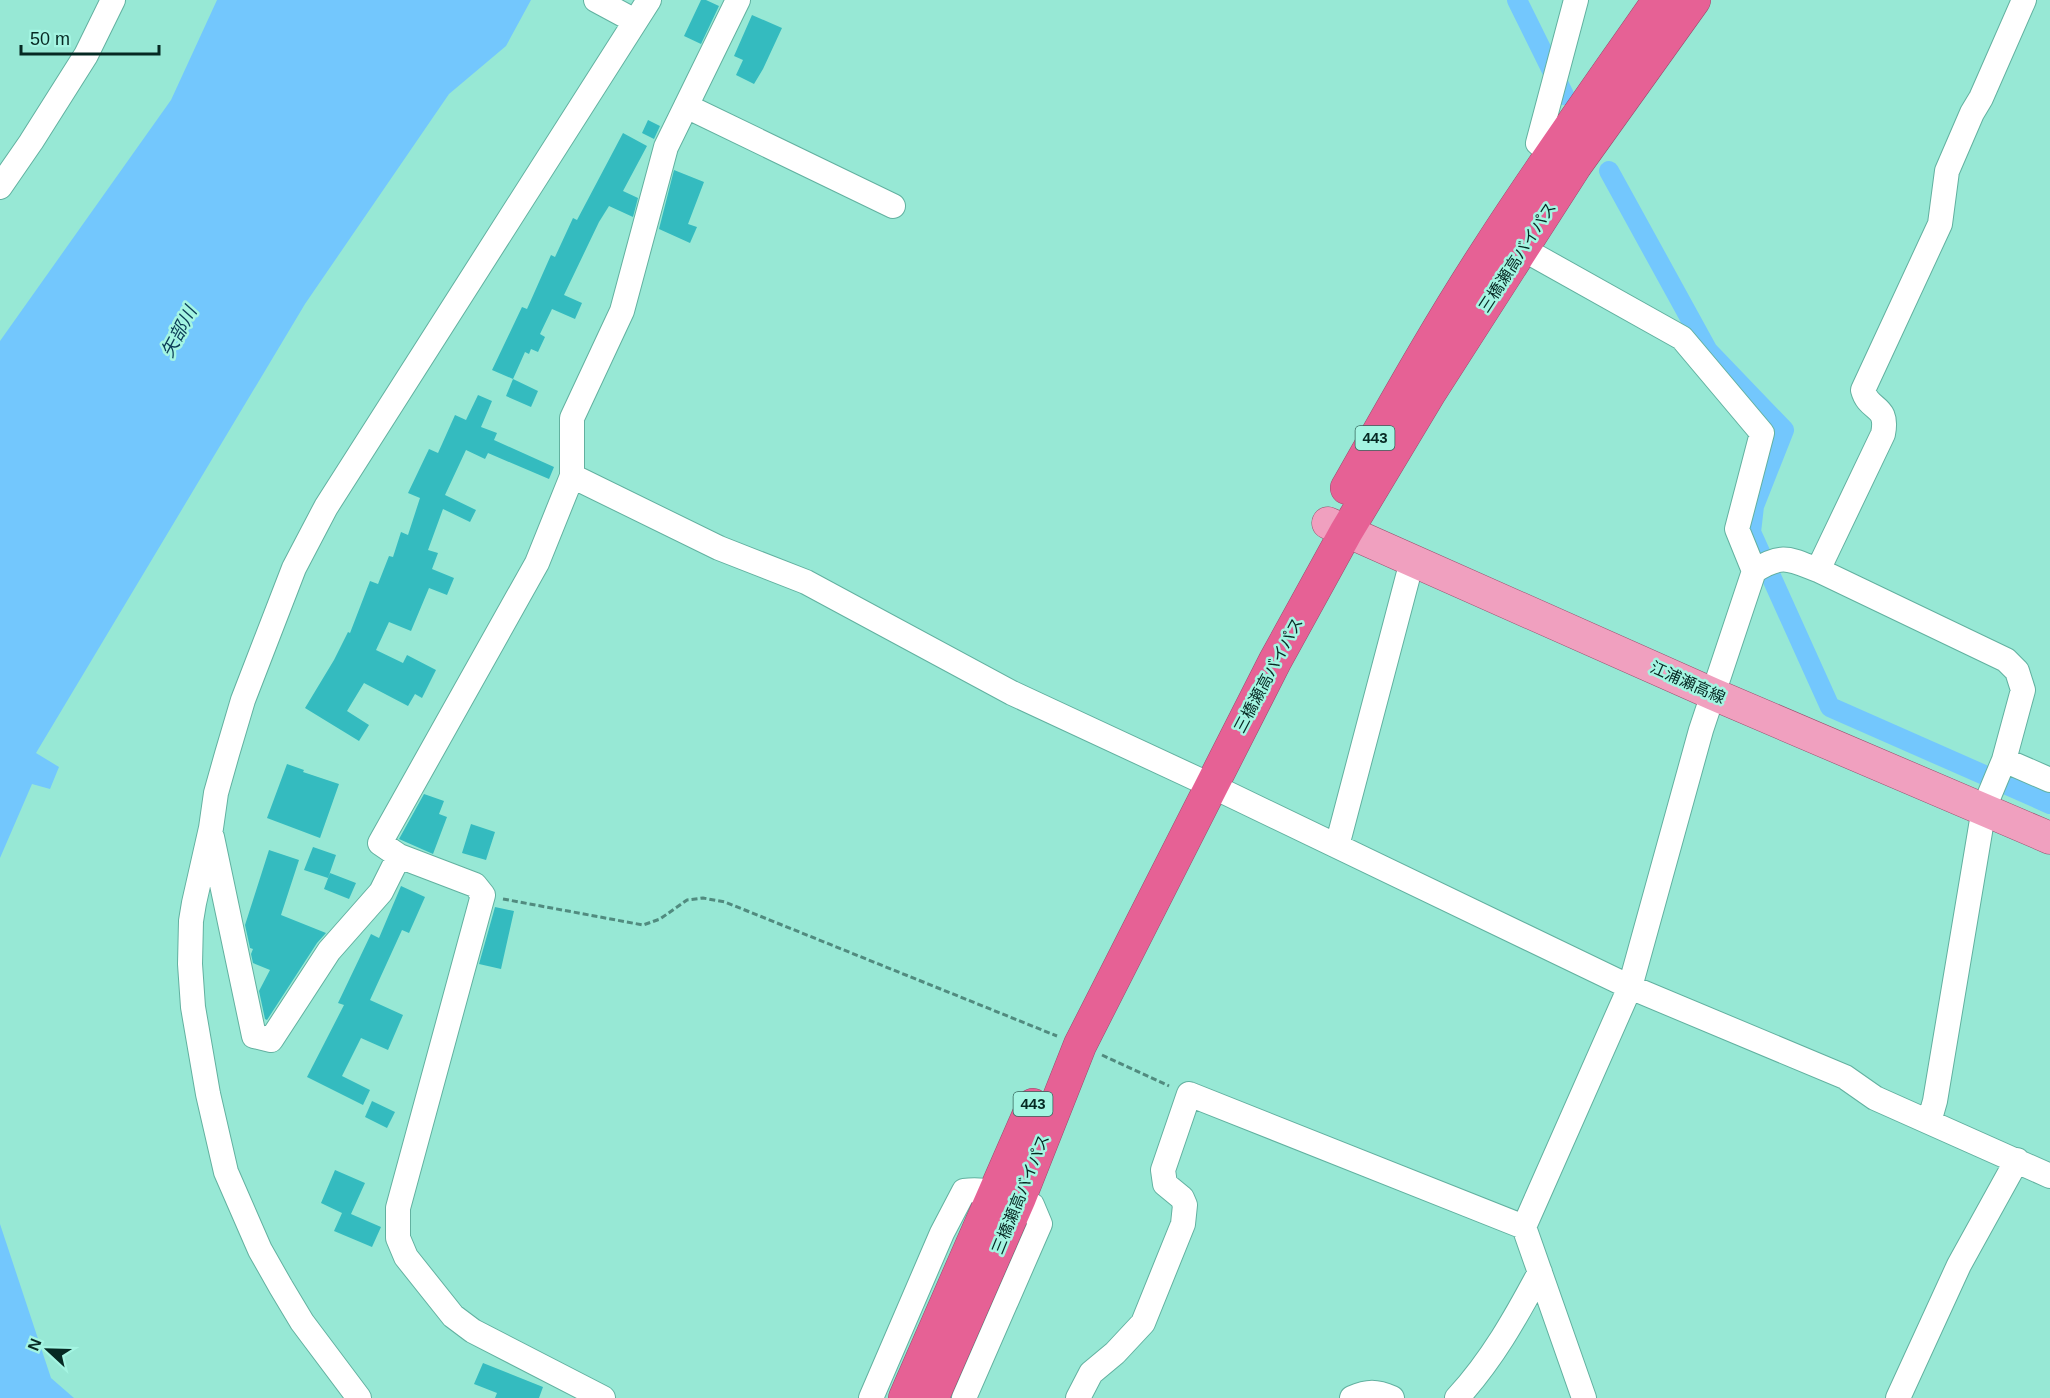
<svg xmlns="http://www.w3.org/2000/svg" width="2050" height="1398" font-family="Helvetica,'Noto Sans JP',sans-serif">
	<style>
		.water { fill: #73c7fd }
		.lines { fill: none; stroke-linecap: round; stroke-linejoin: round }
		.canal { stroke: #73c7fd; stroke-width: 20 }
		.building { fill: #34bbbf }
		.minor-casing { stroke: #62b1a0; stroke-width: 26 }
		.major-casing { stroke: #984d6d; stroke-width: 33 }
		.highway-casing { stroke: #984d6d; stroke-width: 34 }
		.path { stroke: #518b7f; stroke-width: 3; stroke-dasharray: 6 3; stroke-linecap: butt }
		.minor { stroke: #fff; stroke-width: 24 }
		.major { stroke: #f0a0bf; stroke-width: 32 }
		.highway { stroke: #e66195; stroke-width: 33 }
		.labels { text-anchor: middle; stroke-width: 5; stroke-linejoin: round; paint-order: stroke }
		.shield { fill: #a4f5e2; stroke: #35665c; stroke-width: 1.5 }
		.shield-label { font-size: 15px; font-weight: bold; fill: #062923 }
		.street-label { font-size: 16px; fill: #062923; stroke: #a4f5e2 }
		.water-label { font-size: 18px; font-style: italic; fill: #0b3c56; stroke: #a4f5e2 }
	</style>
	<rect width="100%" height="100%" fill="#97e8d5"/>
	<path class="water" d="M 217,0 L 531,0 L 506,46 L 449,94 L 305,304 L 36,753 L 59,767 L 50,789 L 32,784 L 0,858 L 0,341 L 171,100 Z
		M 0,1224 L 51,1378 L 74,1398 L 0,1398 Z"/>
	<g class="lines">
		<path class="canal" d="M 1517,0 L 1564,95
			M 1609,171 L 1708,351 L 1784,430 L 1754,506 L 1751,532 L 1830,707 L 2050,804"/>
	</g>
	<path class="building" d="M 701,0 L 706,0 L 719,6 L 701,44 L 684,36 Z
		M 752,15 L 782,28 L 763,69 L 754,84 L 736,75 L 743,60 L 734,56 Z
		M 648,120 L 660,126 L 654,139 L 642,133 Z
		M 623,133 L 647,146 L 623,191 L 638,198 L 633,217 L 609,206 L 599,222 L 564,295 L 582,303 L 575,319 L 552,309 L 540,334 L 545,337 L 538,352 L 531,349 L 529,354 L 525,352 L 513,379 L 492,370 L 522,307 L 527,309 L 551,255 L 555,257 L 573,218 L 577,220 Z
		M 674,170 L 704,182 L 688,224 L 697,227 L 690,243 L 659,229 Z
		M 513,379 L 538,391 L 531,407 L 506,396 Z
		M 478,395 L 492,401 L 481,427 L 497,433 L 494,440 L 554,467 L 549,479 L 488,453 L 485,459 L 466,450 L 445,495 L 476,510 L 470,522 L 443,509 L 428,550 L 438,553 L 432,569 L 454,578 L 447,595 L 429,588 L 411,631 L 389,622 L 376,650 L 403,663 L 407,655 L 436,670 L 422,698 L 415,694 L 408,706 L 364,683 L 347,711 L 369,725 L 359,741 L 305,708 L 334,660 L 348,632 L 350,633 L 370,581 L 378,584 L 389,556 L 393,557 L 401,532 L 408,535 L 420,498 L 408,493 L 429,449 L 438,453 L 455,415 L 466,420 Z
		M 287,764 L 304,770 L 303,772 L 339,784 L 320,838 L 267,818 Z
		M 424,794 L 444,801 L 439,814 L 447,817 L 433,854 L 399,839 Z
		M 471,824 L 495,832 L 486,860 L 462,853 Z
		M 313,847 L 336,855 L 328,878 L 304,870 Z
		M 269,850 L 299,860 L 281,915 L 326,933 L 317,943 L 267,1020 L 265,1019 L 259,991 L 270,970 L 253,963 L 251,954 L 253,949 L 250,948 L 245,925 Z
		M 330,873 L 356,883 L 349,899 L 324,889 Z
		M 401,886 L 425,897 L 409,933 L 402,930 L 370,1000 L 403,1015 L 388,1050 L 361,1038 L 342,1076 L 370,1090 L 363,1105 L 307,1077 L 344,1005 L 338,1003 L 371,934 L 379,938 Z
		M 495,907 L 514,911 L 501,969 L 479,964 Z
		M 372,1101 L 395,1112 L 387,1128 L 365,1117 Z
		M 335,1170 L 365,1183 L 351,1214 L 381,1227 L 372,1247 L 334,1231 L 342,1213 L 321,1203 Z
		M 483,1363 L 543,1387 L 539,1398 L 495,1398 L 497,1393 L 474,1384 Z"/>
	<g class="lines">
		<defs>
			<path id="minor" d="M 596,0 L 635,21
				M 686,106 L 893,206
				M 1551,155 L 1538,143 L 1576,0
				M 0,187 L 31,142 L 86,55 L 113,0
				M 1511,239 L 1523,249 L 1682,338 L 1762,433 L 1737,529 L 1754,571 L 1701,730 L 1630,987 L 1524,1227 L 1584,1398
				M 572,476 L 719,548 L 806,582 L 1012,693 L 1210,785 L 1630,987 L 1845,1077 L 1875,1098 L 2050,1176
				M 1818,570 L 2006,660 L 2017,671 L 2023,690 L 2004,760 L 1984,808 L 1935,1101 L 1929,1122
				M 1754,571 C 1783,553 1789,559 1818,570 L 1883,434 C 1889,404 1869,412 1863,390 L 1940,224 L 1947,171 L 1972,113 L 1981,98 L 2024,0
				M 2004,760 L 2050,780
				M 212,837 L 254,1036 L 271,1040 L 329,951 L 381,892 L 399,856
				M 1337,846 L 1412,561
				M 359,1398 L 302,1322 L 281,1287 L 260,1250 L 226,1172 L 208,1094 L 193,1007 L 190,964 L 191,921 L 194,903 L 211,828 L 216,793 L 227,754 L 243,700 L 294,568 L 326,507 L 649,0
				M 603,1398 L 473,1331 L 453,1316 L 406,1257 L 398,1238 L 398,1208 L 483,895 L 475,885 L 399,856 L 380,843 L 537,563 L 572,476 L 572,418 L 622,311 L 666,147 L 738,0
				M 871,1398 L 942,1233 L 964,1191 C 987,1188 1010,1195 1032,1205 L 1040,1224 L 964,1398
				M 1078,1398 L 1091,1373 L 1115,1353 L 1143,1323 L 1183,1224 L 1185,1205 L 1182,1198 L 1165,1184 L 1163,1170 L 1189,1094 L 1524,1227
				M 1352,1398 C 1368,1391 1376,1391 1392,1398
				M 1457,1398 C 1492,1360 1516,1317 1540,1272
				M 1898,1398 L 1959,1265 L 2017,1160"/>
			<path id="major" d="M 1328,523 L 1713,694 L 2050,838"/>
			<path id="highway" d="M 1347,488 C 1393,407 1438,326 1489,248 C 1543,164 1602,82 1659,0
				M 905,1398 L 1033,1105
				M 932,1398 L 1019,1199 L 1080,1045 L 1275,661 L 1346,532 L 1430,392 L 1575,166 L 1694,0"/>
		</defs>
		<use href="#minor" class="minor-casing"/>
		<use href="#major" class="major-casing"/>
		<use href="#highway" class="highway-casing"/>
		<path class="path" d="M 503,899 L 643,925 L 660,919 L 687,900 L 703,898 L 725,902 L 1057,1036
			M 1102,1055 L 1169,1086"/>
		<use href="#minor" class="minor"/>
		<use href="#major" class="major"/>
		<use href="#highway" class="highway"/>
	</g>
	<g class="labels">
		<g class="shield">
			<rect x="1355.5" y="426" width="39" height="24" rx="4.5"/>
			<rect x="1013.5" y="1092" width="39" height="24" rx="4.5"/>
		</g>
		<g class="shield-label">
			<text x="1375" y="443">443</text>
			<text x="1033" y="1109">443</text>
		</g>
		<g class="street-label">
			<text transform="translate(1517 257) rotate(-57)" y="6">三橋瀬高バイパス</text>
			<text transform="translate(1268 675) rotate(-62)" y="6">三橋瀬高バイパス</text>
			<text transform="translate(1688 682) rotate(24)" y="6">江浦瀬高線</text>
			<text transform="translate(1020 1194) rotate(-68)" y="6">三橋瀬高バイパス</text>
		</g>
		<g class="water-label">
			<text transform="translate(179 332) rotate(-62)" y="6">矢部川</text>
		</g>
	</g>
	<g transform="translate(48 1350) rotate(292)" stroke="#a4f5e2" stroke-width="4.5" paint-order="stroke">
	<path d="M0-4.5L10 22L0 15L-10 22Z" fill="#062923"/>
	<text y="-9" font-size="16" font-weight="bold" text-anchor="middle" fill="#062923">N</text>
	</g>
	<path d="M21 45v9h138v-9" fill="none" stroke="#062923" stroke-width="3"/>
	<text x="30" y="45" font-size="18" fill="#062923" stroke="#a4f5e2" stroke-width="4.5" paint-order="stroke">50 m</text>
</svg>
